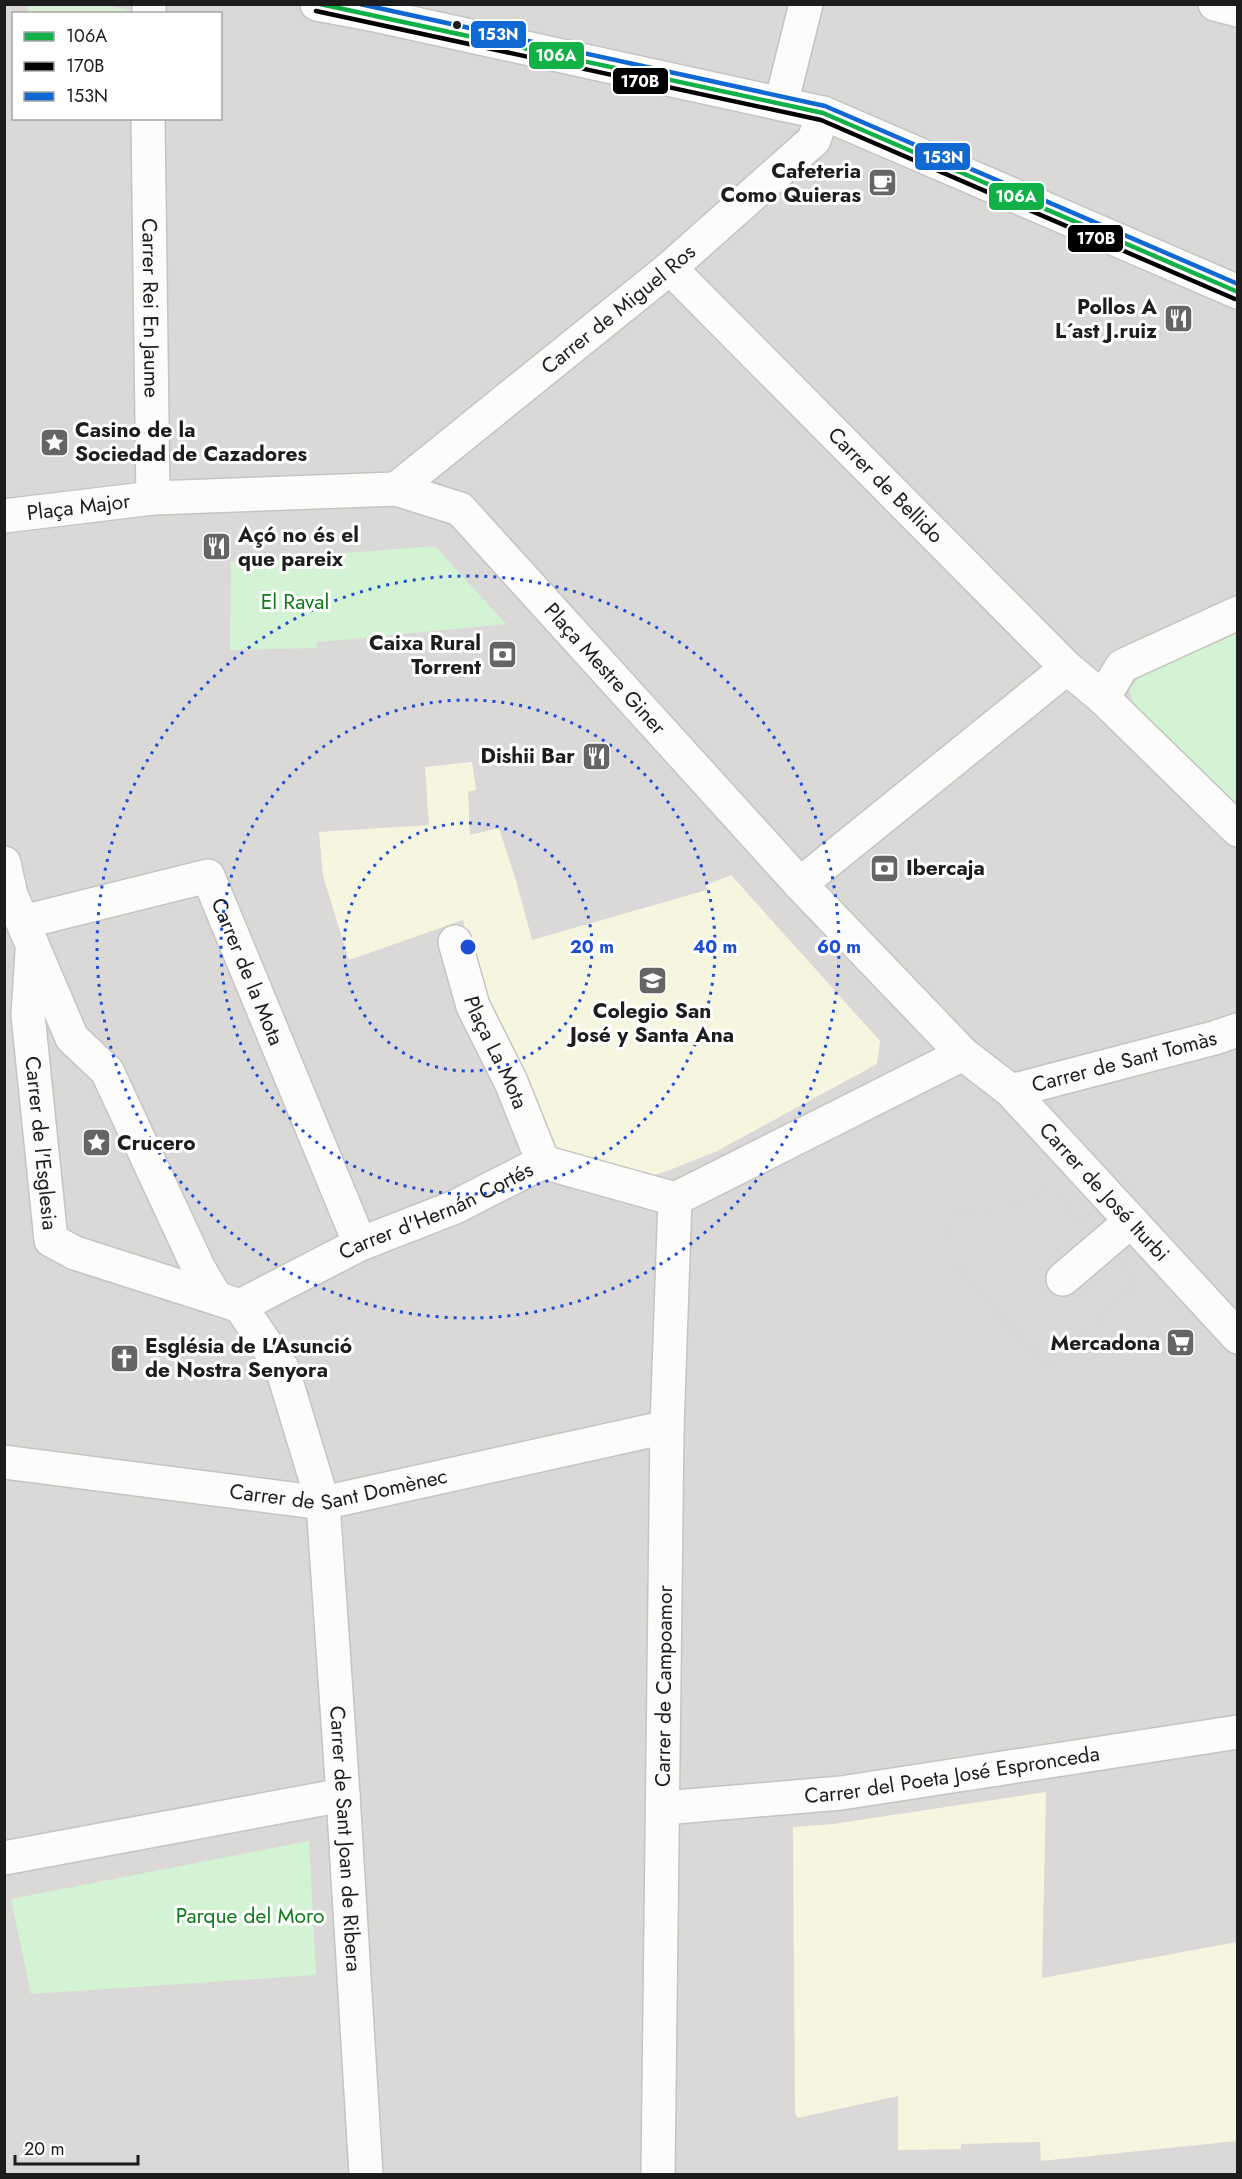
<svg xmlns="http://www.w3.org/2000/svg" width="1242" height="2179" font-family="Jost,sans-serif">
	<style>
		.residential { fill: #dbd9d7; fill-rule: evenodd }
		.education { fill: #f6f6e0 }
		.religious { fill: #dad9d7 }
		.park { fill: #d4f2d4 }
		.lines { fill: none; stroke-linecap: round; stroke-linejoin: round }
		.minor-casing { stroke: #c4c4c2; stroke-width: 36 }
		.minor { stroke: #fcfcfb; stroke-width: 33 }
		.bus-1-casing { stroke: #fff; stroke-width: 9 }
		.bus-2-casing { stroke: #fff; stroke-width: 9 }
		.bus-3-casing { stroke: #fff; stroke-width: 9 }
		.bus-1 { stroke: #11b148; stroke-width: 4.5 }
		.bus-2 { stroke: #000; stroke-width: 4.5 }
		.bus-3 { stroke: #1068d3; stroke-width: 4.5 }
		.ring { fill: none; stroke: #1d4ed8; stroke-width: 3; stroke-dasharray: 3 6 }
		.bus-dot { fill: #1d1d1d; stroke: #fff; stroke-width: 2 }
		.labels { text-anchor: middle; stroke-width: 6; stroke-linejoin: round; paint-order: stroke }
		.poi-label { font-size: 21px; font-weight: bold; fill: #1d1d1d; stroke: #fff; text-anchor: end }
		.street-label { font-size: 21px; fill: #1d1d1d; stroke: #fff }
		.park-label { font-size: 21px; fill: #0b7b18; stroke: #fff }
		.centre { fill: #1d4ed8; stroke: #fff; stroke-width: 3 }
		.ring-label { font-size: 18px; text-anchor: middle; font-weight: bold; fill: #1d4ed8; stroke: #fff; stroke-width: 6; stroke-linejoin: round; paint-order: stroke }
		.line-badge { stroke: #fff; stroke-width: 2 }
		.badge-label { font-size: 16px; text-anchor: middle; font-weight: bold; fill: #fff }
	</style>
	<rect width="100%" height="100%" fill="#eceae6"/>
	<path class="residential" d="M 5,5 L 1237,5 L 1237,2174 L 5,2174 ZM 14,14 L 220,14 L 220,118 L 14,118 Z"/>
	<path class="education" d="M 472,762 L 476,790 L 468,792 L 470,835 L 499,828 L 517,884 L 532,940 L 707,890 L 706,885 L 731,875 L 880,1041 L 877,1064 L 715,1152 L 667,1171 L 639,1180 L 554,1152 L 497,1031 L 469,952 L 463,920 L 349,960 L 323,876 L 319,832 L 429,825 L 425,767 Z
		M 1046,1792 L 1042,1978 L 1237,1942 L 1237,2141 L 1041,2161 L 1040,2142 L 961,2144 L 961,2149 L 898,2150 L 898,2096 L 797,2118 L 795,2112 L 793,1827 L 833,1824 Z"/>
	<path class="religious" d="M 1046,1183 L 1138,1282 L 1047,1367 L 956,1267 L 949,1215 L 1022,1206 Z"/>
	<path class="park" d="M 28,5 L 104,5 L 138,11 L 138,13 L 28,13 Z
		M 435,546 L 506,624 L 321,642 L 316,643 L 317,648 L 230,650 L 231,562 Z
		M 1237,627 L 1237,808 L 1132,703 L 1130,689 L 1147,668 Z
		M 309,1841 L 316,1975 L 31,1994 L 11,1899 Z"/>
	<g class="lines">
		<defs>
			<g id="minor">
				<path d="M 317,4 L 370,14 L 823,113 L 1238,292"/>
				<path d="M 1215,4 L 1238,10"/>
				<path d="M 149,14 L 149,4"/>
				<path d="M 781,104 L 806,4"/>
				<path id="s1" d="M 148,118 L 153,498"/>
				<path id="s2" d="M 670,268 L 1067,668 L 1103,698 L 1238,830"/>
				<path id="s3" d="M 396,489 L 670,268 L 814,140 L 823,113"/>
				<path id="s4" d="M 4,516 L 153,498 L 396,489 L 460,509 L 800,884 L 963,1054 L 1011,1091 L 1238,1337"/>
				<path d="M 1103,698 L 1122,666 L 1238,613"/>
				<path id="s5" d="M 4,863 L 11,895 L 72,1038 L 107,1071 L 198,1267 L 216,1298 L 240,1306 L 282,1368 L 323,1503 L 343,1795 L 366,2174"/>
				<path d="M 800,884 L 1067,668"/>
				<path id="s6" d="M 23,922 L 208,876 L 360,1244"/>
				<path id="s7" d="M 455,942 L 473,1006 L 511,1082 L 543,1162"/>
				<path id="s8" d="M 32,952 L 28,1015 L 51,1240 L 75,1253 L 216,1298"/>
				<path id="s9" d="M 1011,1091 L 1214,1038 L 1238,1030"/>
				<path d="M 1063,1279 L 1131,1221"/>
				<path id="s10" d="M 240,1306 L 360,1244 L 455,1207 L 543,1162 L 675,1199 L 963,1054"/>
				<path id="s11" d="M 4,1462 L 323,1503 L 667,1427"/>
				<path id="s12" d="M 664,1808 L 841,1793 L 1238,1732"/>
				<path d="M 4,1858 L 343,1795"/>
				<path id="s13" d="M 658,2174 L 667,1427 L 675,1199"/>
			</g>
		</defs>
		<use href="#minor" class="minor-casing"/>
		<use href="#minor" class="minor"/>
		<defs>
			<path id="bus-1" d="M 320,4 L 823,113 L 1238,292"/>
			<path id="bus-2" d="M 316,11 L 821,120 L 1235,299"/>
			<path id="bus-3" d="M 360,4 L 825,106 L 1238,284"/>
		</defs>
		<use href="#bus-1" class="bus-1-casing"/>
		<use href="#bus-2" class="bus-2-casing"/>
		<use href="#bus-3" class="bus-3-casing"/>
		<use href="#bus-1" class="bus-1"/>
		<use href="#bus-2" class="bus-2"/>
		<use href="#bus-3" class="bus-3"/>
	</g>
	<g class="ring">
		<circle cx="468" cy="947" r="124"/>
		<circle cx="468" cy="947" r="247"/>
		<circle cx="468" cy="947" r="371"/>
	</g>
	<defs>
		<symbol id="cafe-square" viewBox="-11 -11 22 22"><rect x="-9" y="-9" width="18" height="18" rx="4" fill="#656563" stroke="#fff"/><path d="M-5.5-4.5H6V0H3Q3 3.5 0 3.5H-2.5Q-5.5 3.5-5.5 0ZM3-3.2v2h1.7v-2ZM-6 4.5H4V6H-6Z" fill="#fff"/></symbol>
		<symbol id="restaurant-square" viewBox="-11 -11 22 22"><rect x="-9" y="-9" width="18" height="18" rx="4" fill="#656563" stroke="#fff"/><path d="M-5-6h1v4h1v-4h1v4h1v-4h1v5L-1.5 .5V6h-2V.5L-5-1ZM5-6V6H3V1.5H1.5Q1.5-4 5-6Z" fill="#fff"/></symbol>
		<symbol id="sight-square" viewBox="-11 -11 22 22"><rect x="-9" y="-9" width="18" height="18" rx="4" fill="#656563" stroke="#fff"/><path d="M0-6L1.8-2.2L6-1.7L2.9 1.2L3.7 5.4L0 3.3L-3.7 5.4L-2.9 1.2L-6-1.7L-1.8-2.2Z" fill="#fff"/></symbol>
		<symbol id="bank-square" viewBox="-11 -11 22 22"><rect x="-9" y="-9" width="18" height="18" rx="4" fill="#656563" stroke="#fff"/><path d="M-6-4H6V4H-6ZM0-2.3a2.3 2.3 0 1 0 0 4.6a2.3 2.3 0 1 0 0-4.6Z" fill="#fff"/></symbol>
		<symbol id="school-square" viewBox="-11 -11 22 22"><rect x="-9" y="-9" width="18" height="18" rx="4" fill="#656563" stroke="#fff"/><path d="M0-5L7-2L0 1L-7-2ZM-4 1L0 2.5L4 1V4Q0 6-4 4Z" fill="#fff"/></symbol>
		<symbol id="supermarket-square" viewBox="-11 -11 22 22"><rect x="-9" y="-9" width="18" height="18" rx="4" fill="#656563" stroke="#fff"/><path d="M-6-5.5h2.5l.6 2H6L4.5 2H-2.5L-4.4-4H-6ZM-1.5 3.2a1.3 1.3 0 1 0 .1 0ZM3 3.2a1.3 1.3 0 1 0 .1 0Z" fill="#fff"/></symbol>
		<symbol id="church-square" viewBox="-11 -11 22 22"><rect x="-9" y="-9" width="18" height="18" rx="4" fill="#656563" stroke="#fff"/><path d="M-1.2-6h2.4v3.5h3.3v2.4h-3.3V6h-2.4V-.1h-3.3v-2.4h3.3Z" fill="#fff"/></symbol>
	</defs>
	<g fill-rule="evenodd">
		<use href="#cafe-square" x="866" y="166" width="33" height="33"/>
		<use href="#restaurant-square" x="1162" y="302" width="33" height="33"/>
		<use href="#sight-square" x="38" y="426" width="33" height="33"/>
		<use href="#restaurant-square" x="200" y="530" width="33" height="33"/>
		<use href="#bank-square" x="486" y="638" width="33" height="33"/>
		<use href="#restaurant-square" x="580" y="740" width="33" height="33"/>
		<use href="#bank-square" x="868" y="852" width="33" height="33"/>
		<use href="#school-square" x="636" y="964" width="33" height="33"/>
		<use href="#sight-square" x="80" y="1126" width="33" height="33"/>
		<use href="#supermarket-square" x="1164" y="1326" width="33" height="33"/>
		<use href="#church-square" x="108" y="1342" width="33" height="33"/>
	</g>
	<circle class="bus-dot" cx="457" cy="25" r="5"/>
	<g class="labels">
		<g class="poi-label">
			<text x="861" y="178">Cafeteria<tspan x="861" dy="24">Como Quieras</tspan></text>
			<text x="1157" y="314">Pollos A<tspan x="1157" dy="24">L´ast J.ruiz</tspan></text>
			<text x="75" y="437" text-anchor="start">Casino de la<tspan x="75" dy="24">Sociedad de Cazadores</tspan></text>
			<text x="238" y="542" text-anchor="start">Açó no és el<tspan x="238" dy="24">que pareix</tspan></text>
			<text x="481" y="650">Caixa Rural<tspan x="481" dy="24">Torrent</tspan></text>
			<text x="575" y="763">Dishii Bar</text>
			<text x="906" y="875" text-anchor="start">Ibercaja</text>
			<text x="652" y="1018" text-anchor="middle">Colegio San<tspan x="652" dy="24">José y Santa Ana</tspan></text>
			<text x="117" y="1150" text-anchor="start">Crucero</text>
			<text x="1160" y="1350">Mercadona</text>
			<text x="145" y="1353" text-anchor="start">Església de L'Asunció<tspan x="145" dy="24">de Nostra Senyora</tspan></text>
		</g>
		<g class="street-label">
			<text dy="7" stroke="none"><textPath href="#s1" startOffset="190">Carrer Rei En Jaume</textPath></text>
			<text dy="7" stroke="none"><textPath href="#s3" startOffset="286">Carrer de Miguel Ros</textPath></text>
			<text dy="7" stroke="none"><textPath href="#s2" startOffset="306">Carrer de Bellido</textPath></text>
			<text dy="7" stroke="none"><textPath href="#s4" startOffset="75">Plaça Major</textPath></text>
			<text dy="7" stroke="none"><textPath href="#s4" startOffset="676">Plaça Mestre Giner</textPath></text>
			<text dy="7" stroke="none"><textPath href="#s6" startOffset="294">Carrer de la Mota</textPath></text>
			<text dy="7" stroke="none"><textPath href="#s7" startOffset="118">Plaça La Mota</textPath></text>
			<text dy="7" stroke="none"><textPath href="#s9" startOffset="117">Carrer de Sant Tomàs</textPath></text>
			<text dy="7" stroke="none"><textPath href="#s8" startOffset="192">Carrer de l'Esglesia</textPath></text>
			<text dy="7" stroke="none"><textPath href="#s4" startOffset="1400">Carrer de José Iturbi</textPath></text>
			<text dy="7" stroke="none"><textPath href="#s10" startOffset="218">Carrer d'Hernán Cortés</textPath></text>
			<text dy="7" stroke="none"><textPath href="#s11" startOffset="338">Carrer de Sant Domènec</textPath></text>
			<text dy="7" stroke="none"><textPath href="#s13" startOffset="488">Carrer de Campoamor</textPath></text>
			<text dy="7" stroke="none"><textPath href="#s12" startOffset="290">Carrer del Poeta José Espronceda</textPath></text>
			<text dy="7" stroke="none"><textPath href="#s5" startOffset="1066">Carrer de Sant Joan de Ribera</textPath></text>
		</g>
		<g class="park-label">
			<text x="295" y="609">El Raval</text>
			<text x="250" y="1923">Parque del Moro</text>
		</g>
	</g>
	<circle cx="468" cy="947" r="9" class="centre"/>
	<g class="ring-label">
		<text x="592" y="953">20 m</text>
		<text x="715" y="953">40 m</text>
		<text x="839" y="953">60 m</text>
	</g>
	<g class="line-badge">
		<rect x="470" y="20" width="57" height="29" rx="6" fill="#1068d3"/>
		<rect x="528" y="41" width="57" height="29" rx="6" fill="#11b148"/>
		<rect x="612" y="67" width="57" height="28" rx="6" fill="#000"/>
		<rect x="914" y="142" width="57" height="29" rx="6" fill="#1068d3"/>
		<rect x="988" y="182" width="57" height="29" rx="6" fill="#11b148"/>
		<rect x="1067" y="224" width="57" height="29" rx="6" fill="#000"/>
	</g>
	<g class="badge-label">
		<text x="498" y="40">153N</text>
		<text x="556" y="61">106A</text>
		<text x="640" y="87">170B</text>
		<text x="943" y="163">153N</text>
		<text x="1016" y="202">106A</text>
		<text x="1096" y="244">170B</text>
	</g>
	<rect width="1242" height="2179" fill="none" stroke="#1d1d1d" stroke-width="12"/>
	<rect x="12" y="12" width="210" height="108" fill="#ffffff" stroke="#a5a5a5" stroke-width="1.5"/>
	<rect x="24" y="32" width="30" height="9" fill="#11b148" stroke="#a5a5a5" stroke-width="1.5"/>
	<text x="66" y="42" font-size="18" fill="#1d1d1d">106A</text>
	<rect x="24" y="62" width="30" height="9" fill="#000000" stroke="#a5a5a5" stroke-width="1.5"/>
	<text x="66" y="72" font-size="18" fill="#1d1d1d">170B</text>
	<rect x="24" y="92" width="30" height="9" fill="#1068d3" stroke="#a5a5a5" stroke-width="1.5"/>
	<text x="66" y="102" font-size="18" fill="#1d1d1d">153N</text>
	<path d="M15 2155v9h123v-9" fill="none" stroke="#1d1d1d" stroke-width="3"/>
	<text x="24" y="2155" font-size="18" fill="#1d1d1d" stroke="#ffffff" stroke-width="4.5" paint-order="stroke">20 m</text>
</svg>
